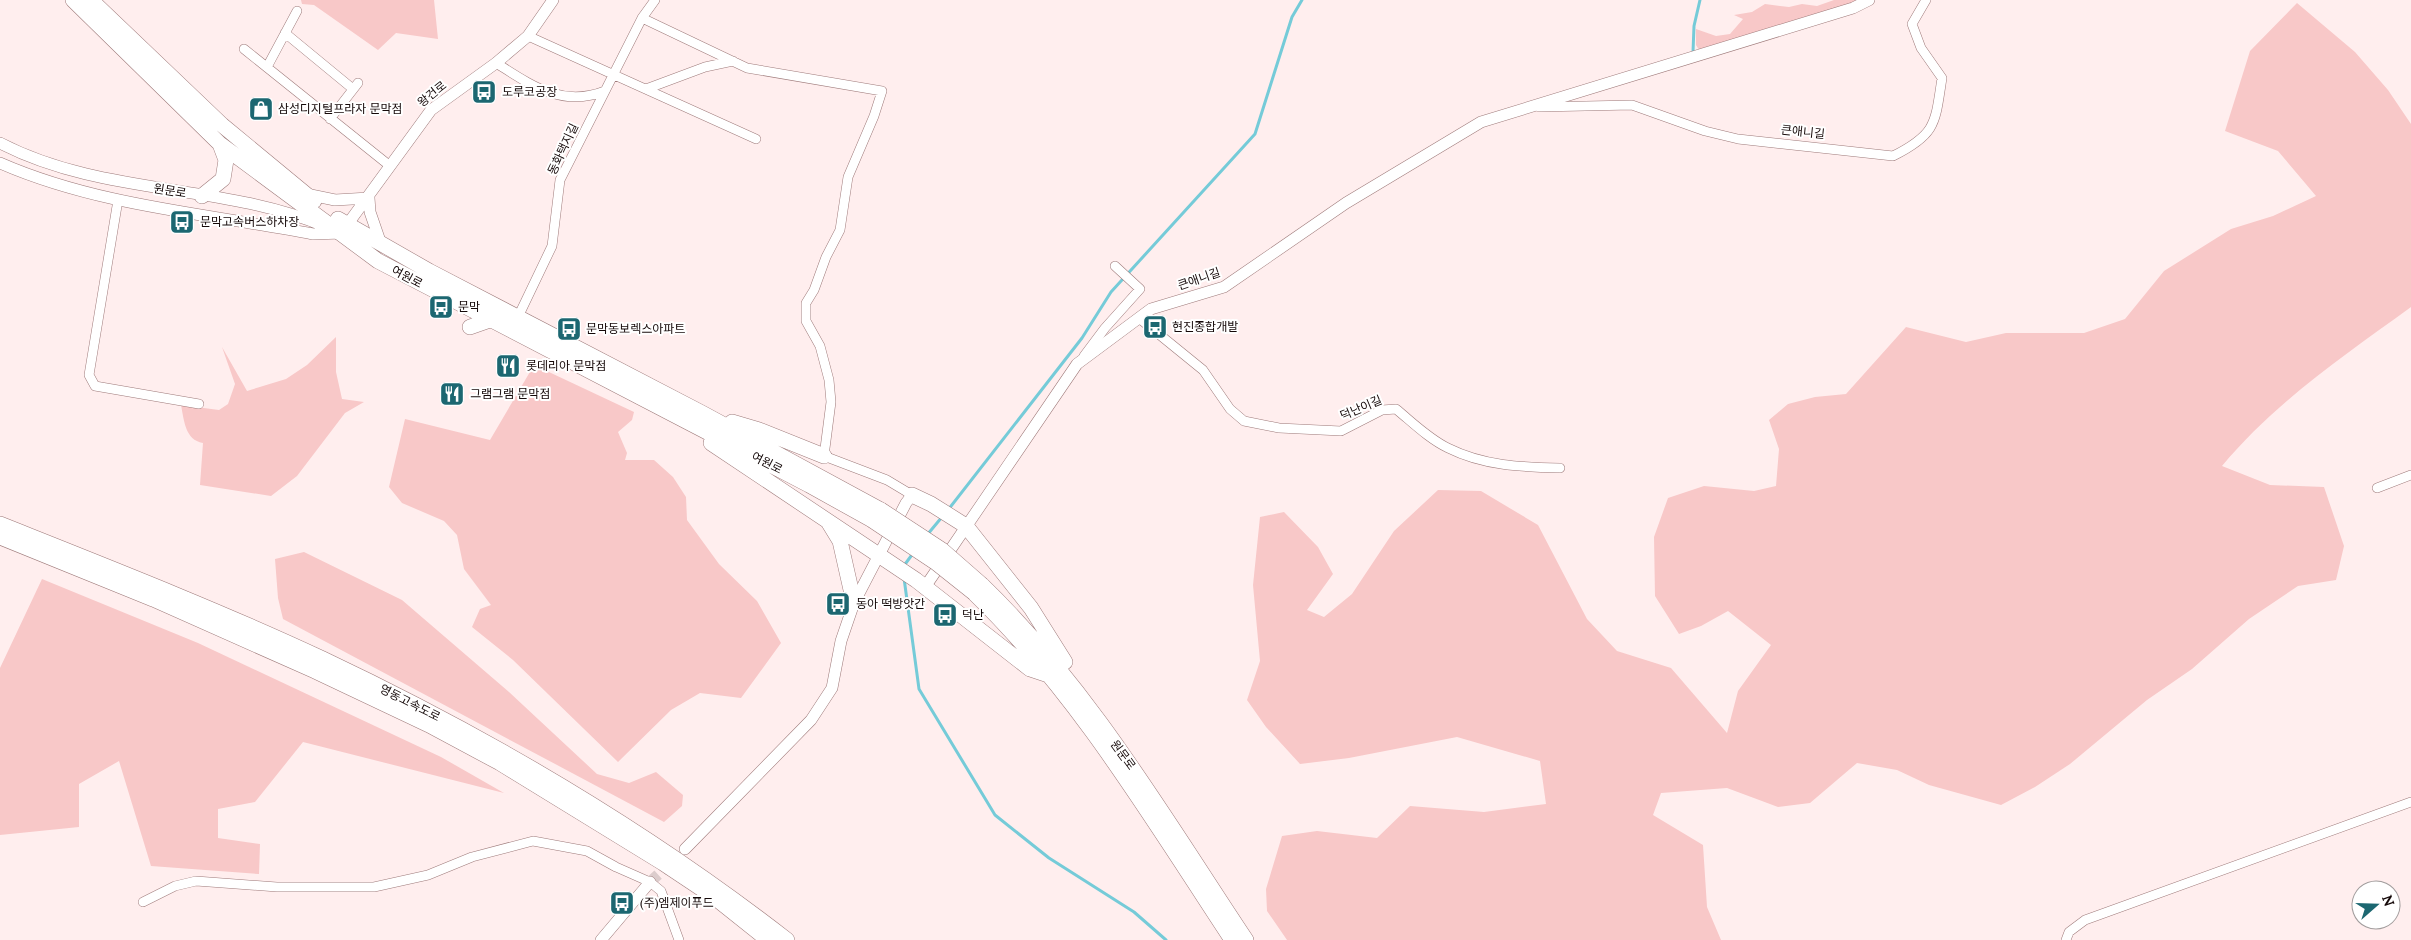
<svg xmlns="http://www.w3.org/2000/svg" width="2411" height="940" font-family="Lora,'Noto Sans KR',serif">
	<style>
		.green { fill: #f8c8c8 }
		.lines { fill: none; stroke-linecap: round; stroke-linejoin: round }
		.stream { stroke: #75cbd8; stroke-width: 3 }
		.secondary-tunnel { stroke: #dccccc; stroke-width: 11; stroke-dasharray: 11 5.5; stroke-linecap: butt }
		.street-casing { stroke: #9e7a7a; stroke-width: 10 }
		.secondary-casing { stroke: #9e7a7a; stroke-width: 12 }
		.highway-casing { stroke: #9e7a7a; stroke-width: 16 }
		.street { stroke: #fff; stroke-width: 9 }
		.secondary { stroke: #fff; stroke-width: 11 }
		.highway { stroke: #fff; stroke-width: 15 }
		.highway-bridge-casing { stroke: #9e7a7a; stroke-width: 16; stroke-linecap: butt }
		.highway-bridge { stroke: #fff; stroke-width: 15 }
		.labels { text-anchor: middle; stroke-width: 4; stroke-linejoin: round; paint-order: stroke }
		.poi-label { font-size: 12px; fill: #140808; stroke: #fff; text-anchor: start }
		.street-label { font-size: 12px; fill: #140808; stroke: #fff }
	</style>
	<rect width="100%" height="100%" fill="#fee"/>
	<path class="green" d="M 301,0 L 434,0 L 438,39 L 396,33 L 378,50 L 314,5 L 302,4 Z
		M 1834,0 L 1863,0 L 1699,50 L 1696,45 L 1696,29 L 1716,36 L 1730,34 L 1743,19 L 1734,15 L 1752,12 L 1765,4 L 1789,7 L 1802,4 L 1817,6 Z
		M 2297,3 L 2355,52 L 2388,90 L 2411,124 L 2411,307 C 2345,355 2275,402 2222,466 L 2270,485 L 2324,487 L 2344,546 L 2336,580 L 2298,586 L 2249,619 L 2192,669 L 2147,700 L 2070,764 L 2035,787 L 2001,805 L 1929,785 L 1897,770 L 1857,763 L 1810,803 L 1778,807 L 1727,788 L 1661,793 L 1653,815 L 1703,845 L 1707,907 L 1721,940 L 1287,940 L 1267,911 L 1266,889 L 1282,836 L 1317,831 L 1377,838 L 1410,806 L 1484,812 L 1546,804 L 1540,761 L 1457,737 L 1349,758 L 1300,764 L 1266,727 L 1247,700 L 1260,661 L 1253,585 L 1260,517 L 1284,512 L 1318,547 L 1333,574 L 1307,610 L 1324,617 L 1352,594 L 1394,531 L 1438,490 L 1481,491 L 1538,525 L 1587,619 L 1617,651 L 1671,668 L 1727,733 L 1738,691 L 1771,645 L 1728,611 L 1701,626 L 1679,634 L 1655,596 L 1654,537 L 1668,498 L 1704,486 L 1754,491 L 1776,486 L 1779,449 L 1769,420 L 1788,404 L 1815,397 L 1846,394 L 1906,327 L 1966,342 L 2006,333 L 2084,333 L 2125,319 L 2164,271 L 2231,229 L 2273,216 L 2316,196 L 2278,151 L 2225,131 L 2250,51 Z
		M 336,337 L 336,372 L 342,399 L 364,402 L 345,413 L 297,476 L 271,496 L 200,485 L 203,443 C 185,440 184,420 181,405 L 219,410 L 228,404 L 235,384 L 222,347 L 247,391 L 286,379 L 307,365 Z
		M 534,365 L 634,412 L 632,420 L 618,432 L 627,453 L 625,460 L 654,460 L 673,477 L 686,497 L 687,520 L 719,564 L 757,601 L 781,643 L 741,698 L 700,693 L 671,710 L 618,762 L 513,660 L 472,627 L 480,609 L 491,605 L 464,569 L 457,535 L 444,521 L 402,503 L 389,487 L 405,419 L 490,440 Z
		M 304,552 L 402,600 L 509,692 L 597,774 L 629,783 L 656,772 L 683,795 L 682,806 L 664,822 L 283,619 L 278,598 L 275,559 Z
		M 42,579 L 198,643 L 441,757 L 504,793 L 303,742 L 255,802 L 218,809 L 218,838 L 260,844 L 259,874 L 151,866 L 119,761 L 79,784 L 79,827 L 0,835 L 0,668 Z"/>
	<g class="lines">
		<path class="stream" d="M 1693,52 L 1694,26 L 1700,0
			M 948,510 L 1082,338 L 1111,292 L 1255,134 L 1292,17 L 1302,0
			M 927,535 L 942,517
			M 903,567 L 914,552
			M 904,578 L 919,689 L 995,815 L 1049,858 L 1134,912 L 1166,940"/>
		<path class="secondary-tunnel" d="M 650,882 L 673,861"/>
		<defs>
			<path id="street" d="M 642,18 L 747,68 L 882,91 L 874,116 L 848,177 L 840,230 L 826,257 L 814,290 L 806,303 L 806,321 L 820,346 L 829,380 L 831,402 L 824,456 L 887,480 L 912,495
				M 285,33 L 353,89
				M 528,36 L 756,139
				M 244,49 L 390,166
				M 496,63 C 531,85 562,108 605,91
				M 267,67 L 297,11
				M 646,89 L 705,67 L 733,61
				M 1539,107 L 1632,105 L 1705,131 L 1738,139 L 1893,156 C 1937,134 1935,123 1942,78 L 1921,48 L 1912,24 L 1926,0
				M 330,119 L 358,83
				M 118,200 L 89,375 L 95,386 L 199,404
				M 518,317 L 552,246 L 560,180 L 642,18 L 655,0
				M 1139,318 L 1203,370 L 1230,409 L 1244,421 L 1279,428 L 1341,431 L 1382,410 L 1396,409 C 1412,422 1429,439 1448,448 C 1484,466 1521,467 1560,468
				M 1084,356 L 1105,328 L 1140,289 L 1115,266
				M 2377,488 L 2411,475
				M 143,902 L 175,886 L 196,881 L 277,887 L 374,887 L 428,875 L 472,857 L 533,841 L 587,851 L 616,867 L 650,882 L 661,891 L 679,940
				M 2066,940 L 2069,932 L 2085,920 L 2411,802"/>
			<path id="secondary" d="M 0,143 C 102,196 221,183 324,226
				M 0,163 C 98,206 209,214 313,234 L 342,233
				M 306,194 L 335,200 L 369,198 L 370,212 L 381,244
				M 347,225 L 431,110 L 496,63 L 528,36 L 553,0
				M 925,587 L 1077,364 L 1151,309 L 1224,287 L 1346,203 L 1481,122 L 1853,8 L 1869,0
				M 685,849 L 811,720 L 832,688 L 841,641 L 854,603 L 906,503 L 912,495
				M 601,940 L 650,882"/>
			<path id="highway" d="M 73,0 L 220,144 L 378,261 L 809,485 L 872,520
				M 91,0 L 222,125 L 314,201
				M 202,196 L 223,179 L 226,160 L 220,144
				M 338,219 L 429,271 L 702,413 L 881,510
				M 470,327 L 490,320
				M 732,422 L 759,430 L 824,456
				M 711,443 L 916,580 L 1030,669 L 1051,676
				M 912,495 L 931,504 L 966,526 L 1031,608 L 1065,662
				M 829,523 L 840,541 L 854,603
				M 0,524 C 108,567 218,610 323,659 C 488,737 643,828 787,940
				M 0,537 L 153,599 L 315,671 L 429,725 L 500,763 L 663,863 L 714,897 L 768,940
				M 982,585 C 1089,688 1164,817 1246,940
				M 974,593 C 1078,694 1152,819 1232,940"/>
		</defs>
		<use href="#street" class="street-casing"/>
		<use href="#secondary" class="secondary-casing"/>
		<use href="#highway" class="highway-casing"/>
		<use href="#street" class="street"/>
		<use href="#secondary" class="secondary"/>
		<use href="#highway" class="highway"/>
		<defs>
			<path id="highway-bridge" d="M 881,510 L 942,550 L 982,585
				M 872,520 L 935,562 L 974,593"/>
		</defs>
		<use href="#highway-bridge" class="highway-bridge-casing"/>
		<use href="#highway-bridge" class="highway-bridge"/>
	</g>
	<defs>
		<symbol id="bus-square" viewBox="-11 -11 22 22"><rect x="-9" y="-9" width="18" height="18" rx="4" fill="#1c6771" stroke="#fff"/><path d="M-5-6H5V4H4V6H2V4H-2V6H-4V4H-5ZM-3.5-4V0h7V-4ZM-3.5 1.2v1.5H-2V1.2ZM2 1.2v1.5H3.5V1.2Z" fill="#fff"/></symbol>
		<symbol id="shop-square" viewBox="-11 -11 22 22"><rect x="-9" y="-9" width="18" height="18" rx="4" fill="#1c6771" stroke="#fff"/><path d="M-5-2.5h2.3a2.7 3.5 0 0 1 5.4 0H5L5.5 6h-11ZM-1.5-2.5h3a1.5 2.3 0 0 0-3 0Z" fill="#fff"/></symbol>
		<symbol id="restaurant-square" viewBox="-11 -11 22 22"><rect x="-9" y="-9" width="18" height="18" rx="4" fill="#1c6771" stroke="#fff"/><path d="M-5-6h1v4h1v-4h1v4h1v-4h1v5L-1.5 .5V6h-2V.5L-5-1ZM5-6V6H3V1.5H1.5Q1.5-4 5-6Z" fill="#fff"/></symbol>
	</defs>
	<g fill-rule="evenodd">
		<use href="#bus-square" x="470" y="78" width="28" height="28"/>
		<use href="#shop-square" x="247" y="95" width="28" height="28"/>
		<use href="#bus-square" x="168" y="208" width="28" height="28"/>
		<use href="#bus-square" x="427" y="293" width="28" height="28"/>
		<use href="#bus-square" x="1141" y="313" width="28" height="28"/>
		<use href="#bus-square" x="555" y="315" width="28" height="28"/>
		<use href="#restaurant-square" x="494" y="352" width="28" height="28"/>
		<use href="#restaurant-square" x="438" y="380" width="28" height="28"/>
		<use href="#bus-square" x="824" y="590" width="28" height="28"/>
		<use href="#bus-square" x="931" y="601" width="28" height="28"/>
		<use href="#bus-square" x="608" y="889" width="28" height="28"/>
	</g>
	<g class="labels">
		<g class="poi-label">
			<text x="502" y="96">도루코공장</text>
			<text x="278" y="113">삼성디지털프라자 문막점</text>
			<text x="200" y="226">문막고속버스하차장</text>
			<text x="458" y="311">문막</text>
			<text x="1172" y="331">현진종합개발</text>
			<text x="586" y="333">문막동보렉스아파트</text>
			<text x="526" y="370">롯데리아 문막점</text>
			<text x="470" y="398">그램그램 문막점</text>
			<text x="856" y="608">동아 떡방앗간</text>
			<text x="962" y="619">덕난</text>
			<text x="640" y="907">(주)엠제이푸드</text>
		</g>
		<g class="street-label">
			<text transform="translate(432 94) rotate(-39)" y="4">왕건로</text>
			<text transform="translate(1803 132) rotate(6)" y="4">큰애니길</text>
			<text transform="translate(563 149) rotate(-65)" y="4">동화택지길</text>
			<text transform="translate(170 191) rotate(9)" y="4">원문로</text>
			<text transform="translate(407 277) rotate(28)" y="4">여원로</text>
			<text transform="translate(1199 279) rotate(-19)" y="4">큰애니길</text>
			<text transform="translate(1361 408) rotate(-23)" y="4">덕난이길</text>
			<text transform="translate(767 463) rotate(27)" y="4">여원로</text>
			<text transform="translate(410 703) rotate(27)" y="4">영동고속도로</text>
			<text transform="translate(1123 755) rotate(54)" y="4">원문로</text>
		</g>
	</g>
	<g transform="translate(2376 905) rotate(70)"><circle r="24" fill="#ffffff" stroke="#a19c9c"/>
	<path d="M0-4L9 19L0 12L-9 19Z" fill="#1c6771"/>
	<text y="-8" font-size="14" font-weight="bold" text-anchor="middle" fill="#140808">N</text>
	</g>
</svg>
